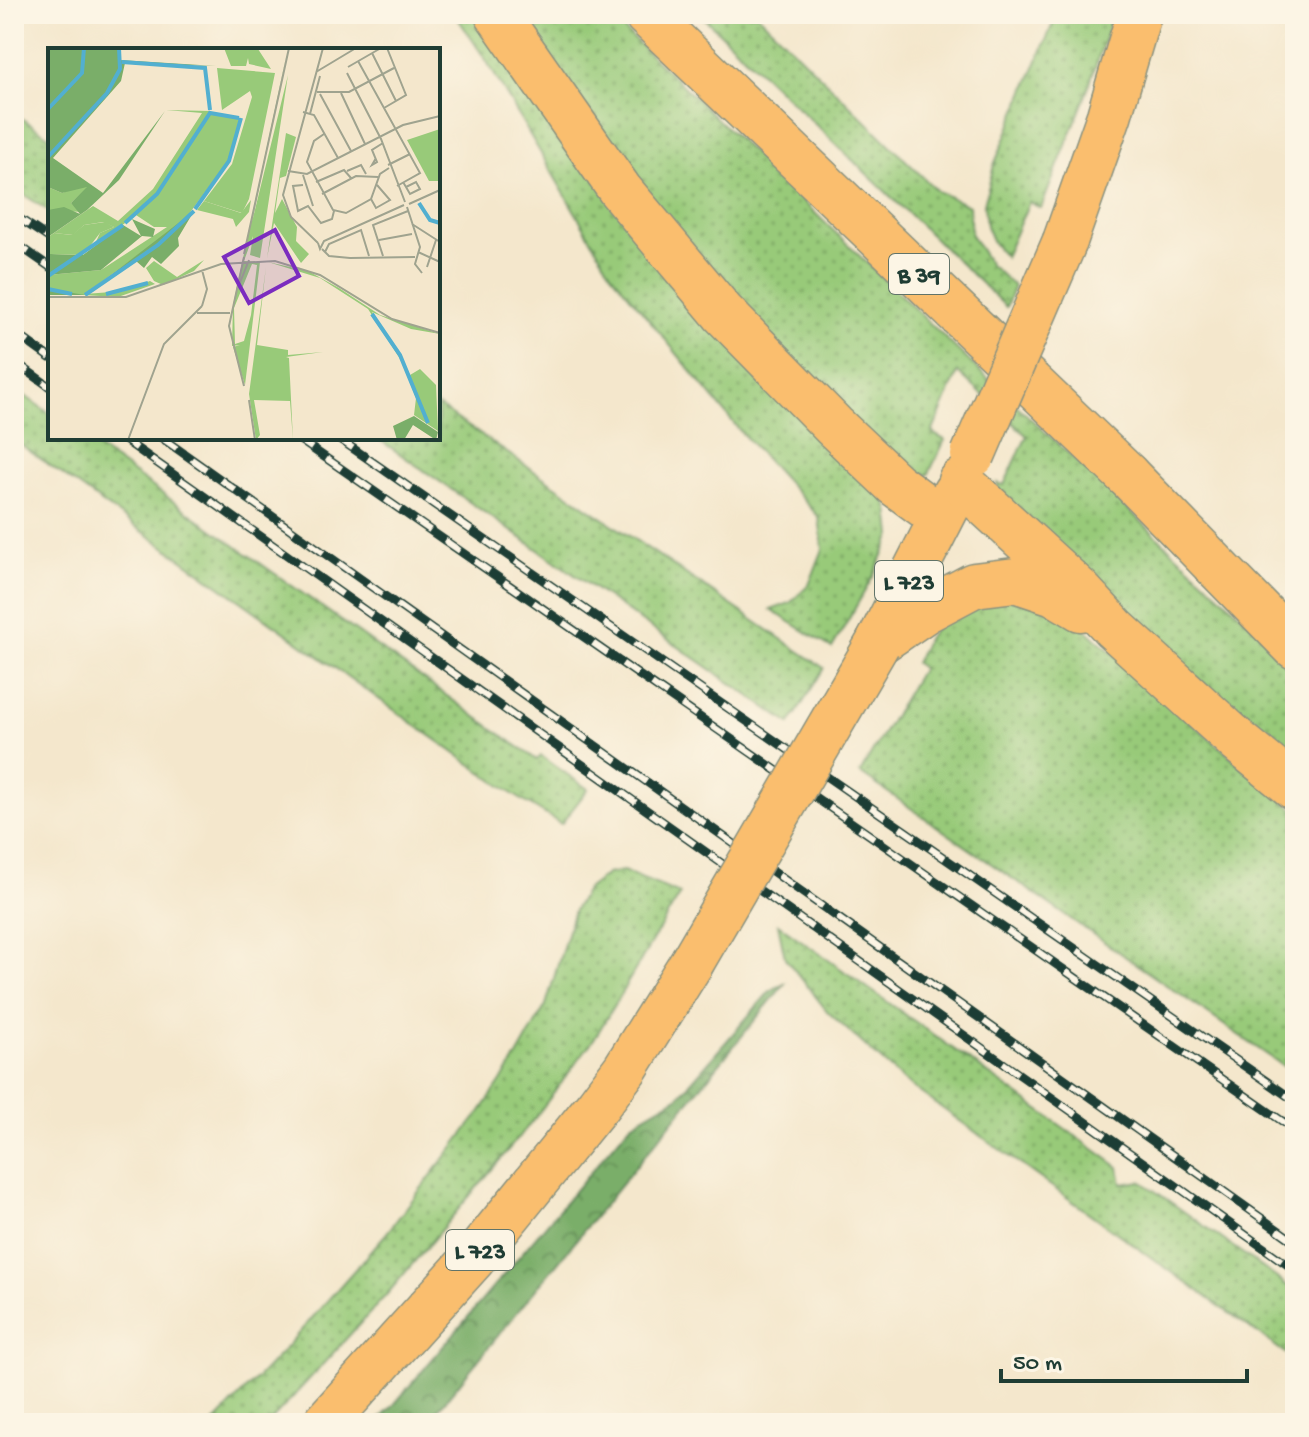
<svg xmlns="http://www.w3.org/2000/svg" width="1309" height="1437" font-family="'Gochi Hand',sans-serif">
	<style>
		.grass { fill: url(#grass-dots); stroke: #5c8456; stroke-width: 2 }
		.forest { fill: url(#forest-crowns); stroke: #4c764e; stroke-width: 2 }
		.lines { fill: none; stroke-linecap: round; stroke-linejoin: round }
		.primary-casing { stroke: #8a9280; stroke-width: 47 }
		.highway-casing { stroke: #8a9280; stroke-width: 47 }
		.primary { stroke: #fabe6e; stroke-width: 44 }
		.highway { stroke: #fabe6e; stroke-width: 44 }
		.rail-casing { stroke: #1f3d34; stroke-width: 9 }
		.rail { stroke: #fcf5e5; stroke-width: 6; stroke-dasharray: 18; stroke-linecap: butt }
		.primary-bridge-casing { stroke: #8a9280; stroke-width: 47; stroke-linecap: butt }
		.primary-bridge { stroke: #fabe6e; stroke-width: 44 }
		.labels { text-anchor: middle; stroke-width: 6; stroke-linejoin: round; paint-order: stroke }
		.shield { fill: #fcf5e5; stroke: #617469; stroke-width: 2 }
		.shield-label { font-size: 24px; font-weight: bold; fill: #1f3d34 }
		.inset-river { fill: none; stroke: #52afd0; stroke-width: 4 }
		.inset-road { fill: none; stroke: #9fa38f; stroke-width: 2 }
		.view { fill: #7b2cbf; fill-opacity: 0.15; stroke: #7b2cbf; stroke-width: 4 }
		.inset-edge { fill: none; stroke: #1f3d34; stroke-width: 4 }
	</style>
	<defs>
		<pattern id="grass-dots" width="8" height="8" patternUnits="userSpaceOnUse" patternTransform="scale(2)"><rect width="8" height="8" fill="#98ca79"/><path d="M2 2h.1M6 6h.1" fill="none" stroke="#7ba564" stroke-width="1.8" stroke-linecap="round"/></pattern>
		<pattern id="forest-crowns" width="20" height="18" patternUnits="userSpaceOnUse" patternTransform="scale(2)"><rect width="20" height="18" fill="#7aae69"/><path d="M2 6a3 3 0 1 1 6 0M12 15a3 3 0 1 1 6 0" fill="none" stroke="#638f57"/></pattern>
	</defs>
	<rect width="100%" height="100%" fill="#fcf5e5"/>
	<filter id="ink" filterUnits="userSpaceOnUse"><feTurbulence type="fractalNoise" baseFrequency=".0125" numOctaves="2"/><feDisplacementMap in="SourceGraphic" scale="16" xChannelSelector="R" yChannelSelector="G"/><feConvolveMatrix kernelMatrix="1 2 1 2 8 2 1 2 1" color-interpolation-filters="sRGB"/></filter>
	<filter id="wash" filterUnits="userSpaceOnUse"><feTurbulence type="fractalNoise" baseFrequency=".006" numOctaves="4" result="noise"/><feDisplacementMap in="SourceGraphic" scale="32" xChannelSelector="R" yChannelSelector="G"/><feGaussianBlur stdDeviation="1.8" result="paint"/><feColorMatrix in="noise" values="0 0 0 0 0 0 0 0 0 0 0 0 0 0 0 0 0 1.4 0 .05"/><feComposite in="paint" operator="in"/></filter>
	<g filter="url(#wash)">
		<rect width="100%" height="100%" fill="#f4e7cc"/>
		<path class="grass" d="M 455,14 L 479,14 L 880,487 L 889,509 L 892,535 L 874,575 L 832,648 L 771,610 L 790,603 L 809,585 L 823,549 L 819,517 L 741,432 L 611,273 L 486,60 Z
			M 518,14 L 608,14 L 968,360 L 1295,665 L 1295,763 L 1220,699 L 1000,495 L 997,483 L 1004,485 L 1027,436 L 958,372 L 932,433 L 945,440 L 928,475 L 913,471 L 885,453 L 704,270 Z
			M 700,14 L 757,14 L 937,191 L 969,206 L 971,235 L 990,265 L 1014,286 L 1006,307 Z
			M 1057,14 L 1113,14 L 1084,100 L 1041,208 L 1029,202 L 1005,257 L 993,243 L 986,226 L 984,204 L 994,165 Z
			M 14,113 L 50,137 L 50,212 L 14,188 Z
			M 14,388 L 50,414 L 50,438 L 84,438 L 537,760 L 541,756 L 588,789 L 561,824 L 514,795 L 14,440 Z
			M 438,406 L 824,668 L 790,724 L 377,438 L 438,438 Z
			M 993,595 L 1067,613 L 1256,779 L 1295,810 L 1295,1074 L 860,773 L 922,668 L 915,663 L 928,637 L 941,620 Z
			M 623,871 L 680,894 L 596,1036 L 535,1118 L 388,1293 L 269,1423 L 214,1423 L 283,1351 L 385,1235 L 479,1114 L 514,1062 L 546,1005 L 574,910 L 587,889 L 607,874 Z
			M 778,924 L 1119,1167 L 1122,1184 L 1141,1181 L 1295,1291 L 1295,1360 L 904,1081 L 828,1012 L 785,958 Z"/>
		<path class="forest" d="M 786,982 L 427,1423 L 376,1423 L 392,1407 L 631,1124 L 679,1096 L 770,991 Z"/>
	</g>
	<g filter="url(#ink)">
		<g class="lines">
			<defs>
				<path id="primary" d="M 497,14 L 620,190 L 723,313 L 834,426 L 895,484 L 941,518
					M 646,14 L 1127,475
					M 1065,241 L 1109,116 L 1139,14
					M 878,643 L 955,492
					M 325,1423 L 473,1259 L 598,1105 L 625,1069 L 692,962"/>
				<path id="highway" d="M 1127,475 L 1295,647
					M 960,481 L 1078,589 L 1114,628 L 1239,742 L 1295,788
					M 878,643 L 925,611 L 974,585 L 1015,580 L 1054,593 L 1081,609"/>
			</defs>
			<use href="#primary" class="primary-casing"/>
			<use href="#highway" class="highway-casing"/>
			<use href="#primary" class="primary"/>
			<use href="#highway" class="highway"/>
			<defs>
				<path id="rail" d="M 14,215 L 50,239
					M 14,242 L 50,267
					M 14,332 L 50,358
					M 14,361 L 50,387
					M 122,438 L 1295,1270
					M 162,438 L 1295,1242
					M 297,438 L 1295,1130
					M 338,438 L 1295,1101"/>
			</defs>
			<use href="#rail" class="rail-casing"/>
			<use href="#rail" class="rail"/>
			<defs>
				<path id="primary-bridge" d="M 973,455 L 1065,241
					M 692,962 L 878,643"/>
			</defs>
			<use href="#primary-bridge" class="primary-bridge-casing"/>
			<use href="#primary-bridge" class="primary-bridge"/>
		</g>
	</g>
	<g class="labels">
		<g class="shield">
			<rect x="889" y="254" width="60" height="40" rx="6"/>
			<rect x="875" y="561" width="68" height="40" rx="6"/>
			<rect x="446" y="1230" width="68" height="40" rx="6"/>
		</g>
		<g class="shield-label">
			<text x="919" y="282">B 39</text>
			<text x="909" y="589">L 723</text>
			<text x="480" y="1258">L 723</text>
		</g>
	</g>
	<g transform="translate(48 48)">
		<rect width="392" height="392" fill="#f4e7cc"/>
		<path d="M 176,0 L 210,1 L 223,21 L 201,16 L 200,10 L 198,18 L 183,18 ZM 240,0 L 204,174 L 240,27 L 212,210 L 202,207 L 205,188 L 196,213 L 212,214 L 197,337 L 185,299 L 192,297 L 184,298 L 185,257 ZM 204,216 L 209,217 L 203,267 L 196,293 L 187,296 L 186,260 ZM 157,20 L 162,64 L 192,70 L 180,113 L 135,174 L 37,246 L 76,243 L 102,233 L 107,236 L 70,249 L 17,246 L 0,241 L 0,227 L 53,222 L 119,179 L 106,179 L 88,167 L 46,198 L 52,185 L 66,179 L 55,174 L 36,177 L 25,187 L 6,185 L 45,158 L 70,173 L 105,141 L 154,65 L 118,62 L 162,63 ZM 238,85 L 248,89 L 238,128 L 232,130 L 227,165 L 234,151 L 249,179 L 248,193 L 261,206 L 253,215 L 226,175 L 219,210 ZM 35,137 L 40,139 L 23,155 L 34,164 L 0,162 L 0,139 L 14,145 ZM 203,152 L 201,164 L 188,179 L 185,171 L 149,162 L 156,153 L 193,165 ZM 156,212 L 146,223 L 115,237 L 106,233 L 98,220 L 106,213 L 129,229 ZM 220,214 L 260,223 L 291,240 L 332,267 L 392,286 L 363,281 L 324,264 L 353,307 L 362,327 L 372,321 L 388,337 L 390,383 L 366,367 L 368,350 L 354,314 L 320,261 L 272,230 ZM 218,219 L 209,297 L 240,302 L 240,307 L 275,304 L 238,309 L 241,310 L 245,392 L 242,353 L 206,352 L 212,387 L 208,392 L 201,346 Z" fill="#98ca79" fill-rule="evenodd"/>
		<path d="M 0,0 L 70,0 L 72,12 L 168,18 L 77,15 L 73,33 L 5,110 L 55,145 L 117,63 L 71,132 L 39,162 L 0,189 L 0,162 L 16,159 L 32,166 L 23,155 L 39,139 L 14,145 L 0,139 ZM 146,163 L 130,190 L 131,198 L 113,216 L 104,209 L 96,220 L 88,213 L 37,247 L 0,247 L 0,241 L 37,247 ZM 84,171 L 107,181 L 105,189 L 94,188 L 53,222 L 0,227 L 0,200 L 3,206 L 35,207 L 75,177 L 93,188 ZM 366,368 L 390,384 L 388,392 L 365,377 L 356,392 L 349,392 L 345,378 Z" fill="#7aae69"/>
		<path d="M 57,174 L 66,179 L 52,185 L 35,207 L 2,206 L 0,189 L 6,185 L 24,187 L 36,177 Z" fill="#98ca79"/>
		<path d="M 392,81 L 392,133 L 381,133 L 359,92 Z" fill="#98ca79"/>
		<path d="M 169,20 L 227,25 L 201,151 L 194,165 L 156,153 L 184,116 L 204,49 L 202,43 L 174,62 Z" fill="#98ca79"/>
		<path class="inset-river" d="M 74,14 L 157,20 L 162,62M 0,61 L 34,25 L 36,0M 0,109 L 59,45 L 72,21 L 71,0M 371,155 L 382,172 L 392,175M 147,161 L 181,113 L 193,70M 77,175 L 109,146 L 162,65 L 191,70M 0,228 L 75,177M 0,241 L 24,246M 58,246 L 100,235M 37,247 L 110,197 L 146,163M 324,266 L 352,307 L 380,375"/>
		<path class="inset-road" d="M 324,5 L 348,53M 310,13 L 372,125 L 349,138M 300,19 L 333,0M 268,24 L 308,0M 299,25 L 333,91 L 357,154M 269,44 L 301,44 L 346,20M 293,45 L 317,96M 272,46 L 303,103M 336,60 L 358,47 L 339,0M 255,64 L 266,67 L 290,110M 262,66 L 272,28M 276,86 L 266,93 L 259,114 L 285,162 L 298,165 L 323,151 L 332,126 L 341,120M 328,110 L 324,117 L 329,114 L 324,102 L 335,95M 340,117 L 362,106M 240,123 L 259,126 L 355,77 L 392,68M 299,123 L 313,117 L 318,126M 255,127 L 265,158M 268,134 L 296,122 L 303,130M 355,134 L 358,139 L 362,146 L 372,141 L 368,134 L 358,139M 255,137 L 245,138 L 250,163 L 260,158 L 273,175 L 284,171 L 286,163M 274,146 L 308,128 L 330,129M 323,151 L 328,160 L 342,152 L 329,137M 361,156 L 392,142M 359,159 L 372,199 L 367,216 L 374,225M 364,176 L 392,194M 331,192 L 364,186M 270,195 L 243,169 L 235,147 L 275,0M 270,195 L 272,201 L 276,193 L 356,157M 274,201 L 281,208 L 302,210 L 367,209M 277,204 L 281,196 L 313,182 L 321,208M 370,204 L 392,214M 196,206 L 241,0M 335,208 L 325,177 L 360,163M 196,209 L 181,278 L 196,338M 379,219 L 388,192M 154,222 L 159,241 L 154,258M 189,242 L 201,212M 0,249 L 78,249 L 173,216 L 227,213 L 272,227 L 344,271 L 392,285M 149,265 L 182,265M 201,352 L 207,392M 80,392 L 116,296 L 154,258"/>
		<path class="view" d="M 227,182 L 251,228 L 201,255 L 176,209 Z"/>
		<rect width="392" height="392" class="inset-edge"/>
	</g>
	<rect width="1309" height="1437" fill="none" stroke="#fcf5e5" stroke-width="48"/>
	<path d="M1001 1369v12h246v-12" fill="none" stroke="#1f3d34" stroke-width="4"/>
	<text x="1013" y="1369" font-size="24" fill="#1f3d34" stroke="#fcf5e5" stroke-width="6" paint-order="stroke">50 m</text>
</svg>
